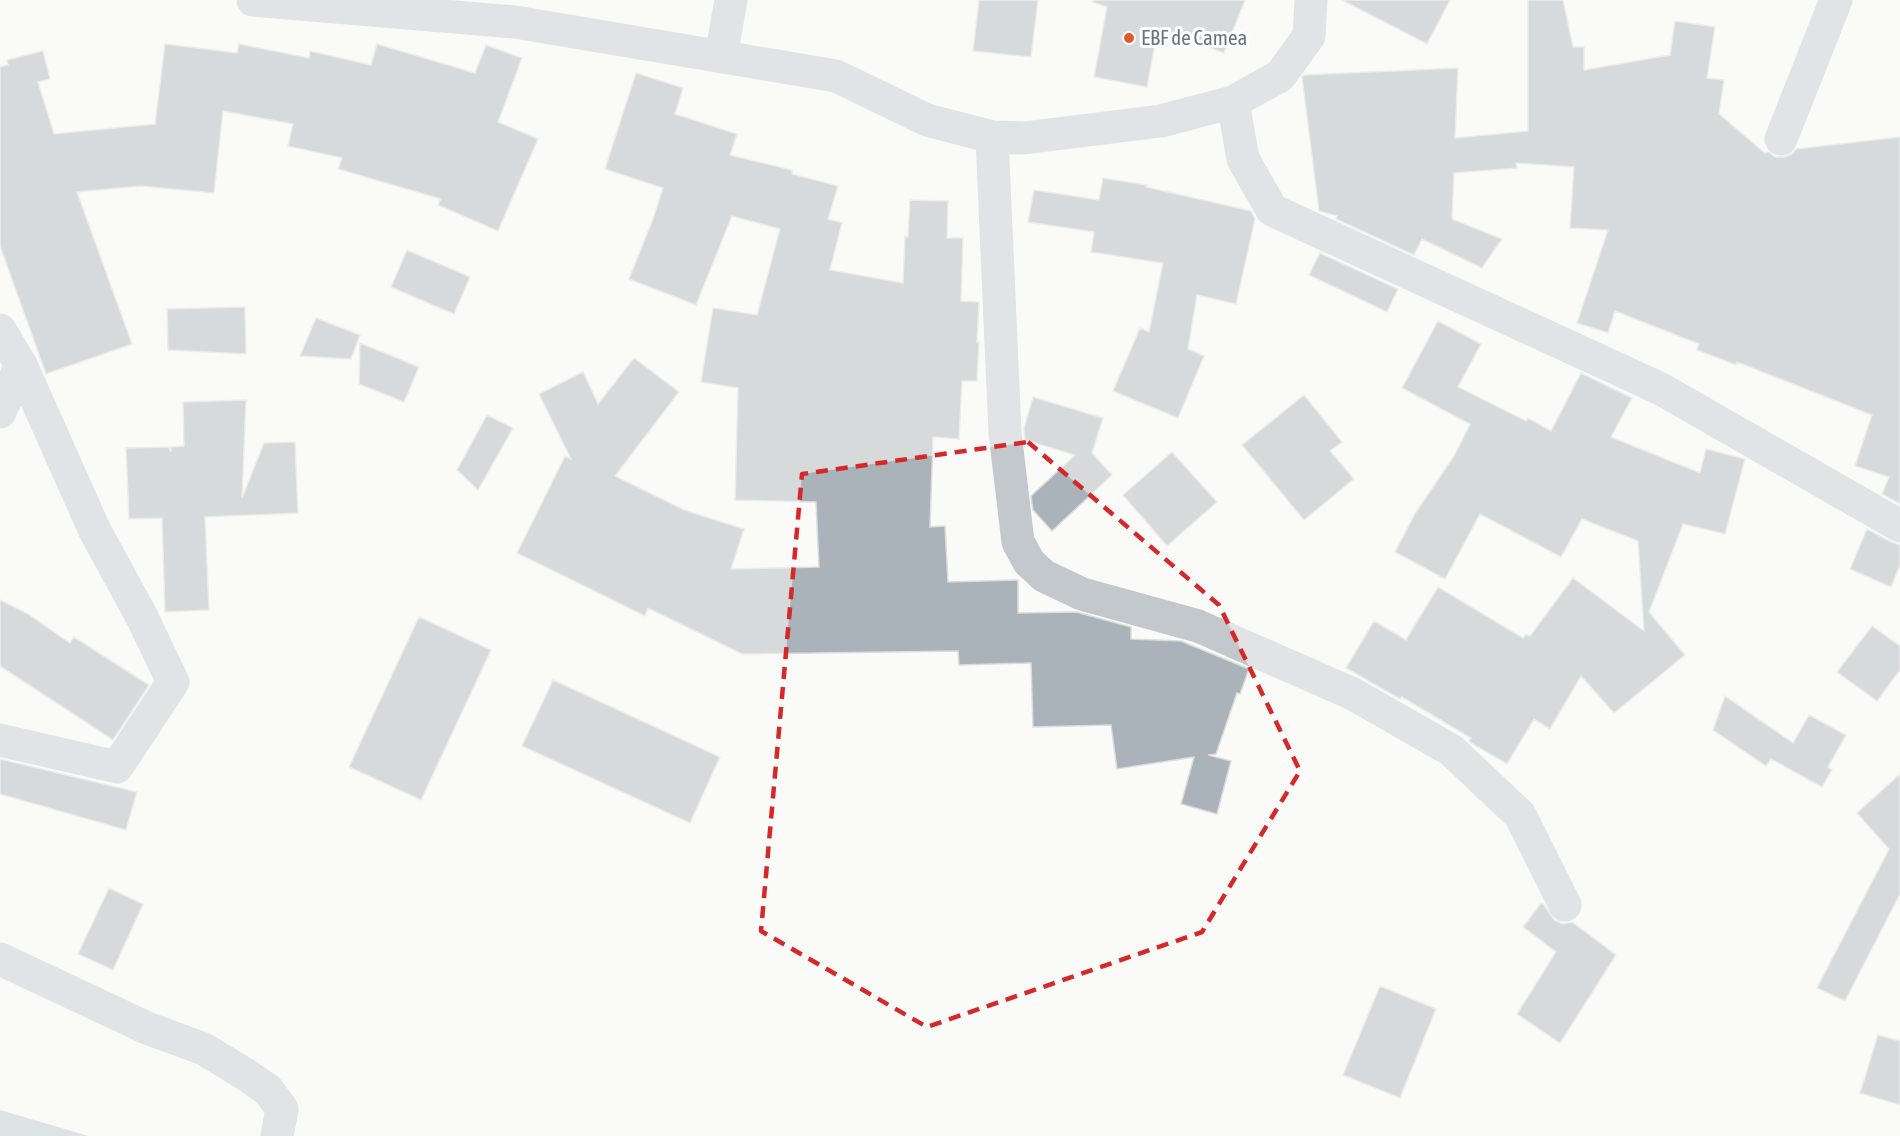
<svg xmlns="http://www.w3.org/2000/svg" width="1900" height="1136" font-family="'Asap Condensed',sans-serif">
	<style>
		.water { fill: #bbc7cb }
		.building { fill: #aab3b9; stroke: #dcdcda; stroke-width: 1.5 }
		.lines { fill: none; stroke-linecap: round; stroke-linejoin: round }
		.street { stroke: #c3c8cc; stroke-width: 33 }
		.marked { fill: none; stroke: #d62828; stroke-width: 4.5; stroke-dasharray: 12 8; stroke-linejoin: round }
		.poi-dot { fill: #e4572e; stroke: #fff; stroke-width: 2 }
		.labels { text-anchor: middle; stroke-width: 6; stroke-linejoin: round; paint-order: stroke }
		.poi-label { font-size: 21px; fill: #657683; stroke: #fff; text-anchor: start }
	</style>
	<rect width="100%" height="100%" fill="#fafaf8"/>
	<path class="water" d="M 0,1110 L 82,1134 L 88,1136 L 0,1136 Z"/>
	<path class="building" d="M 979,0 L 1038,0 L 1031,57 L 973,51 Z
		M 1093,0 L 1245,0 L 1224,53 L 1158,28 L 1147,87 L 1094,77 L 1107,7 L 1093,2 Z
		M 1342,0 L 1450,0 L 1427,44 Z
		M 1528,0 L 1563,0 L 1573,47 L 1584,47 L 1584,70 L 1670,55 L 1675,21 L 1715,27 L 1707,78 L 1724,80 L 1719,114 L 1765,153 L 1769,152 L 1775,157 L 1784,157 L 1792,154 L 1796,149 L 1900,137 L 1900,504 L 1882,494 L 1889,477 L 1855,466 L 1872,415 L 1737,362 L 1736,365 L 1697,350 L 1699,344 L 1615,311 L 1608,333 L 1577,323 L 1608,230 L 1570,228 L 1574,167 L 1516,163 L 1517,168 L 1454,173 L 1452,219 L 1502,239 L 1482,268 L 1422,239 L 1414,255 L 1336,219 L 1337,216 L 1319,211 L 1302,77 L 1304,75 L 1458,68 L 1455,138 L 1528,131 Z
		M 165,44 L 237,53 L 239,44 L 309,58 L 310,51 L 371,65 L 377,44 L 475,73 L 486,45 L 522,58 L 498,122 L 538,139 L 498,231 L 438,205 L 441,199 L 338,169 L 342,158 L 288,146 L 293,124 L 223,111 L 214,193 L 141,186 L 77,192 L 132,344 L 46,374 L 0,246 L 0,67 L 8,65 L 7,60 L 43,51 L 50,79 L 38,82 L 54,134 L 155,124 Z
		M 636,73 L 683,88 L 675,114 L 737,134 L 730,155 L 792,170 L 792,174 L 838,186 L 828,219 L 842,223 L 830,270 L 903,283 L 905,236 L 908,237 L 910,200 L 948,201 L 947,238 L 963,238 L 961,301 L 979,302 L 977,342 L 979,342 L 977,381 L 962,381 L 959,439 L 933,437 L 930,527 L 945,526 L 948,582 L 1018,580 L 1018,613 L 1076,612 L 1131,627 L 1131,639 L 1181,641 L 1249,669 L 1240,694 L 1237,693 L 1216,754 L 1208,755 L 1231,761 L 1217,814 L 1181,804 L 1194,757 L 1117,769 L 1111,725 L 1033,727 L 1031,663 L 959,665 L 958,651 L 742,654 L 648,608 L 645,616 L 517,553 L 565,456 L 571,459 L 539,394 L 583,372 L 598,404 L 634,358 L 679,392 L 615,476 L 684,510 L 744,529 L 731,569 L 819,567 L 816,502 L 735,500 L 738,388 L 701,382 L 713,308 L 757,315 L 780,229 L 732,216 L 696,305 L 629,279 L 653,219 L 663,188 L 605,169 Z
		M 1103,178 L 1147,185 L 1146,187 L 1251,211 L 1255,219 L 1236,304 L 1197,295 L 1188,349 L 1204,356 L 1178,418 L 1113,391 L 1140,328 L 1149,332 L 1163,263 L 1091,252 L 1094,232 L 1028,222 L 1034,190 L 1099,200 Z
		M 407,250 L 470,277 L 454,314 L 391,287 Z
		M 1320,253 L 1398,289 L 1387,312 L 1309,275 Z
		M 245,307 L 246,354 L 168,350 L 167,309 Z
		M 316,318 L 360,335 L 351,359 L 300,356 Z
		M 1438,321 L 1481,344 L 1458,387 L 1526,421 L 1528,418 L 1551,431 L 1581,373 L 1632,398 L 1611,437 L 1700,473 L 1706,449 L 1745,459 L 1725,534 L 1683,524 L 1649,612 L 1685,655 L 1614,713 L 1581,676 L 1550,729 L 1534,719 L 1507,764 L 1471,743 L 1469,741 L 1471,738 L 1402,697 L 1400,699 L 1346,668 L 1374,621 L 1406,640 L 1438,587 L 1523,638 L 1526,634 L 1530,636 L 1573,578 L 1644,631 L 1638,541 L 1582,519 L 1561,557 L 1480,514 L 1445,579 L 1395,552 L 1416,512 L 1454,456 L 1470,424 L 1402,388 Z
		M 360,343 L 419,367 L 404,402 L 359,384 Z
		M 1304,395 L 1342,442 L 1330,451 L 1354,479 L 1304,520 L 1242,445 Z
		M 1033,397 L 1103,418 L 1092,453 L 1112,475 L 1052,531 L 1033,510 L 1031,496 L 1075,455 L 1025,440 L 1024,428 Z
		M 246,400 L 242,498 L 264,443 L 295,442 L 298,513 L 205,517 L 209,610 L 165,612 L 162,518 L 129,519 L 126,448 L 169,447 L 171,452 L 171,447 L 184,446 L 183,402 Z
		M 487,415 L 513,428 L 478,490 L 457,470 Z
		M 1172,452 L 1217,502 L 1167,546 L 1123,495 Z
		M 1867,529 L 1891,542 L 1900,545 L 1900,565 L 1891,587 L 1850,569 Z
		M 0,600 L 28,614 L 70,643 L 74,637 L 149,685 L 113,740 L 0,666 Z
		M 419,617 L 491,650 L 421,800 L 349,767 Z
		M 1872,626 L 1900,646 L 1900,670 L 1877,701 L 1837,672 Z
		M 553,680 L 720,757 L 690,823 L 522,746 Z
		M 1725,696 L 1793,743 L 1809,715 L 1846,735 L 1828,767 L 1832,770 L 1822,787 L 1771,759 L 1766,766 L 1713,730 Z
		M 0,759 L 137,792 L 126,830 L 0,794 Z
		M 1900,774 L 1900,894 L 1845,1001 L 1817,988 L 1889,849 L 1857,813 Z
		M 109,888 L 143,904 L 113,970 L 78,954 Z
		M 1541,903 L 1544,905 L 1554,920 L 1563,924 L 1572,922 L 1616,955 L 1560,1043 L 1517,1014 L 1556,952 L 1523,927 Z
		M 1380,986 L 1436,1009 L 1400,1098 L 1343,1075 Z
		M 1878,1035 L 1900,1041 L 1900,1105 L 1860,1093 Z"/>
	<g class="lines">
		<path class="street" d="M 253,0 L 515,22 L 836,76 L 927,120 L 992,137 L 1024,138 L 1161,121 L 1233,102 L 1280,76 L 1309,36 L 1311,0
			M 721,57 L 731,0
			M 1233,102 L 1243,159 L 1272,210 L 1661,389 L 1900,526
			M 992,137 L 1005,433 L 1018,542 L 1029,562 L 1044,576 L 1082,594 L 1198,626 L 1353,694 L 1451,750 L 1520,815 L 1565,905
			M 1781,139 L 1836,0
			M 0,330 L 21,365 L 95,531 L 142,617 L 173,682 L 117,767 L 0,740
			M 0,412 L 21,365
			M 0,959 L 147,1028 L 204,1049 L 245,1074 L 268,1090 L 282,1109 L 277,1136"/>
	</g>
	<path d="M0 0H1900V1136H0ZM 1028,442 L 1219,605 L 1300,771 L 1202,932 L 927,1027 L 761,931 L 802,474 Z" fill="#fafaf8" fill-opacity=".55" fill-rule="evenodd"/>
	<path class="marked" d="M 1028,442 L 1219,605 L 1300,771 L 1202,932 L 927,1027 L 761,931 L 802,474 Z"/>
	<circle class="poi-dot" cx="1129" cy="38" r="6"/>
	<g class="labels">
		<g class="poi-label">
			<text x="1141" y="45">EBF de Camea</text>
		</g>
	</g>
</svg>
